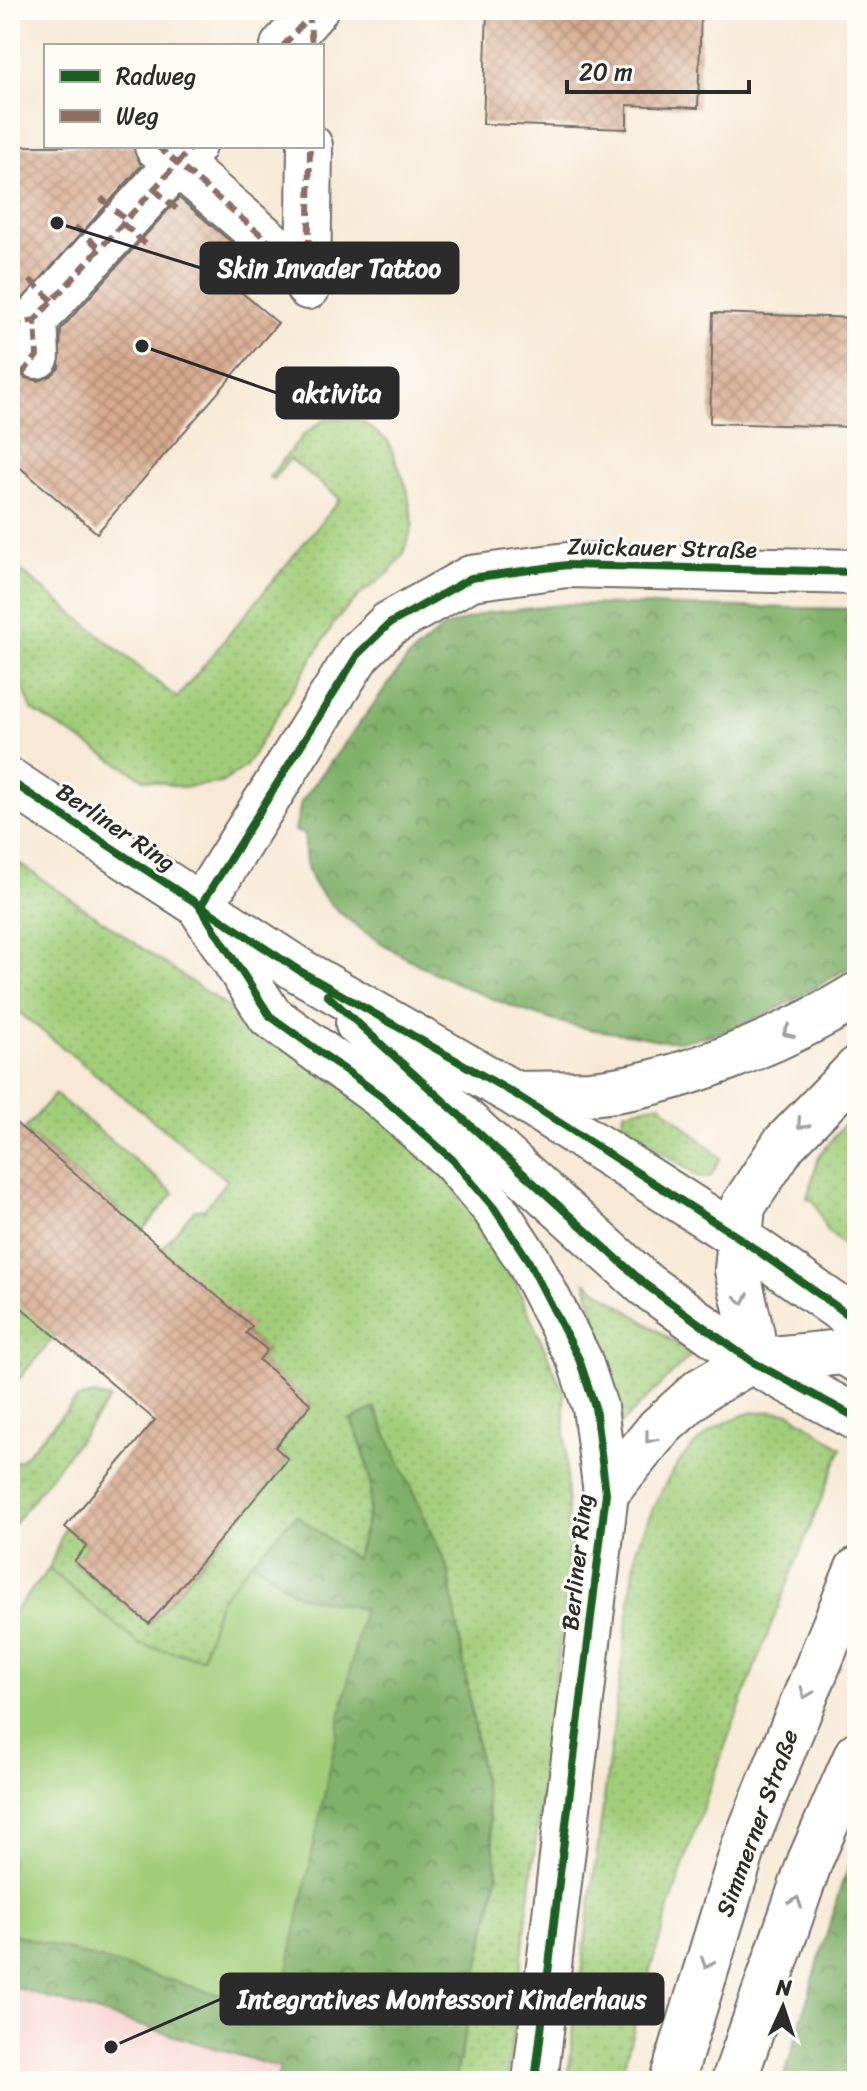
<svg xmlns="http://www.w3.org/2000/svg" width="867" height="2091" font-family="Sriracha,sans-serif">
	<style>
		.built { fill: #f7d0cf }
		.grass { fill: url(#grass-dots); stroke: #667c52; stroke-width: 2 }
		.forest { fill: url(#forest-crowns); stroke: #566e4a; stroke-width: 2 }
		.park { fill: #a1cd79; stroke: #667c52; stroke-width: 2 }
		.building { fill: url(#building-cross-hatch) }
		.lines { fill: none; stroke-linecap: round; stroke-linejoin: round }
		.minor-casing { stroke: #726e66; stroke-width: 48 }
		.minor { stroke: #fff; stroke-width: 44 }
		.quiet { stroke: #8d6e63; stroke-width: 6; stroke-dasharray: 12 6; stroke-linecap: butt }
		.cycleway-casing { stroke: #fdfcf7; stroke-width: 13 }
		.cycleway { stroke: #1b5e20; stroke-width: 8 }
		.oneway { stroke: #a0a0a0 }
		.labels { text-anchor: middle; stroke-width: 6; stroke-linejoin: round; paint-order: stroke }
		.street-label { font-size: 24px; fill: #2b2b2b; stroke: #fdfcf7 }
		.leader { fill: none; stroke: #2b2b2b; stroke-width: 3 }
		.callout-dot { fill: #2b2b2b; stroke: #fdfcf7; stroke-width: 3 }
		.callout { fill: #2b2b2b; stroke: #2b2b2b; stroke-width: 3 }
		.callout-label { font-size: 26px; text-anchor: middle; font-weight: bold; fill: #fff }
	</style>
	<defs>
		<pattern id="grass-dots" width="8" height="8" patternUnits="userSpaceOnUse" patternTransform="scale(2)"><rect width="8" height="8" fill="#a1cd79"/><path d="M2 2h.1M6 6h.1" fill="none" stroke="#8bb069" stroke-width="1.8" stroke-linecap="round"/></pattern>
		<pattern id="forest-crowns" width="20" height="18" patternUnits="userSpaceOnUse" patternTransform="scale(2)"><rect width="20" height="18" fill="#80b069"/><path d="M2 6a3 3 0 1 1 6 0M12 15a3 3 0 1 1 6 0" fill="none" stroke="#698f57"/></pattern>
		<pattern id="building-cross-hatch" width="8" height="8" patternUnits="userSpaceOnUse" patternTransform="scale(2)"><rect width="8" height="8" fill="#d8aa8f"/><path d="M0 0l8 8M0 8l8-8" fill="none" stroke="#af8b75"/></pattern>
	</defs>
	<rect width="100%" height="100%" fill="#fdfcf7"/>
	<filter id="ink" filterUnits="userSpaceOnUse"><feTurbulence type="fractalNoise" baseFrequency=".0125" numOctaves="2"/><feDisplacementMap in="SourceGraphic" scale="16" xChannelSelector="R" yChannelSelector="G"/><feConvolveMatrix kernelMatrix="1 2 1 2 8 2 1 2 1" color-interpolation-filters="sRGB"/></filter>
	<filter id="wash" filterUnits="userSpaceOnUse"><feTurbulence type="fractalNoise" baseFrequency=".006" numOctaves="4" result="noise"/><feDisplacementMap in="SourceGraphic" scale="32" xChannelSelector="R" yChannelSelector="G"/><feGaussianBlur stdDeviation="1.8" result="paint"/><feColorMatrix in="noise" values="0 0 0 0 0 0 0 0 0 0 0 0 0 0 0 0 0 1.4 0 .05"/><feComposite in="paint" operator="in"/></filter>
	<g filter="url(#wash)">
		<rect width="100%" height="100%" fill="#f7e9d5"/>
		<path class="built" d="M 10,1986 L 280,2068 L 276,2081 L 10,2081 Z"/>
		<path class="grass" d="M 327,418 L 360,420 L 388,441 L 407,488 L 413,524 L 404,553 L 389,573 L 362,593 L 336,620 L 245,767 L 221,783 L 181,787 L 144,779 L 32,710 L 10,654 L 10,562 L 177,698 L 340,499 L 290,459 L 273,479 L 269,477 L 304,434 Z
			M 10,857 L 351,1092 L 432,1162 L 498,1243 L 564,1393 L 569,1567 L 507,2081 L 455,2081 L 498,1873 L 448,1569 L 374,1408 L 351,1420 C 376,1476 376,1503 354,1560 L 295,1515 L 219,1602 L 202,1658 L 140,1645 L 49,1569 L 65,1527 L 87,1546 L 74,1562 L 150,1624 L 288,1459 L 275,1447 L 311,1404 L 259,1360 L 267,1350 L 246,1333 L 251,1326 L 85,1339 L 195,1209 L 204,1210 L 227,1180 L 10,1005 Z
			M 55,1094 L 174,1193 L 10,1390 L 10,1298 L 79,1257 L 119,1210 L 24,1130 Z
			M 660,1104 L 721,1158 L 710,1177 L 701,1178 L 626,1127 L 622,1119 L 625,1111 Z
			M 857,1108 L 857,1257 L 826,1230 L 815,1202 L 807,1198 L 819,1156 Z
			M 586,1282 L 692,1354 L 622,1423 Z
			M 95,1395 L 110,1399 L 10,1529 L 10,1462 L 20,1461 L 77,1399 Z
			M 789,1412 L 842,1448 C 758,1655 674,1864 620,2081 L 567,2081 L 637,1547 C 660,1489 681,1436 746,1414 C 758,1410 776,1412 789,1412 Z"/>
		<path class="forest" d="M 570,604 L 857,609 L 857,962 C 807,994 736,1038 675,1041 C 662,1042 646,1037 633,1035 C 615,1033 597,1031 579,1027 C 504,1010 368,951 319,891 C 305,874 304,854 305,834 L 295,831 L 301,802 L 408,658 L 443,628 L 485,613 Z
			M 375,1408 L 448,1569 L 498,1873 L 455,2081 L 276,2081 L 280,2068 L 10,1986 L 10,1933 L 278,2012 L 363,1609 L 297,1595 L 252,1561 L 296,1515 L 355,1559 C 376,1501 377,1476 351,1420 Z
			M 857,1848 L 857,2081 L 783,2081 L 841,1886 Z"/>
		<path class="park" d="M 252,1561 L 297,1595 L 363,1609 L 279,2012 L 10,1933 L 10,1616 L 49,1569 L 140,1645 L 202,1658 L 219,1602 Z"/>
		<g id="blocks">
			<path class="building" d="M 487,10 L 701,10 L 698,108 L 627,105 L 627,129 L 483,124 Z
				M 10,146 L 133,146 L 141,166 L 12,311 L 12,358 L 17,370 L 25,378 L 39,381 L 51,376 L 59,368 L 61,329 L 179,198 L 243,252 L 222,276 L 278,323 L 97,533 L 10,459 Z
				M 713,313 L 857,318 L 857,427 L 710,423 Z
				M 10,1118 L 252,1326 L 246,1333 L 267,1350 L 259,1360 L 311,1404 L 275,1447 L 288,1459 L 149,1624 L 74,1561 L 87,1546 L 65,1527 L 155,1420 L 10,1298 Z"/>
		</g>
	</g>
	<g filter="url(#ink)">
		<use href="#blocks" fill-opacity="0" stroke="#726e66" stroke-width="2"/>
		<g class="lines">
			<defs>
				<path id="minor" d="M 283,46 L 315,10
					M 157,146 L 308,275
					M 308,287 L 310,146
					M 37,356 L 35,320 L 193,146
					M 10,781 L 300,971 L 515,1094 L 738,1237 L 857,1321
					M 200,907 L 270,1016 L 381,1096 L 453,1160 L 494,1208 L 528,1260 L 579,1359 L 595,1407 L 606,1493 L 535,2081
					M 200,907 L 358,654 L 389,624 L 471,578 L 567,565 L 857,572
					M 358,1024 L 646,1285 L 751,1361 L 857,1418
					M 515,1094 C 539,1093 564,1094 589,1093 C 672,1087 786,1039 857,995
					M 751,1361 L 752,1335 L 737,1270 L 743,1206 L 784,1144 L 857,1069
					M 606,1493 L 659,1428 L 701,1390 L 751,1361 L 843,1352 L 857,1360
					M 672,2081 L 744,1846 L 857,1570
					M 734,2081 L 810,1861 L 857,1754"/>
			</defs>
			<use href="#minor" class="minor-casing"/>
			<use href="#minor" class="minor"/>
			<path class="quiet" d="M 309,11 L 312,46
				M 283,46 L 315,10
				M 157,146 L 308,275
				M 154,189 L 179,211
				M 101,198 L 126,220
				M 123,224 L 149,247
				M 75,227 L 101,249
				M 30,280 L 53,301
				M 308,287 L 310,146
				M 10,325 L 35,320
				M 10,388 L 37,356 L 35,320 L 193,146"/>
			<defs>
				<path id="cycleway" d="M 10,781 L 300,971 L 515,1094 L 738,1237 L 857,1321
					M 200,907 L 270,1016 L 381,1096 L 453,1160 L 494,1208 L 528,1260 L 579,1359 L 595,1407 L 606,1493 L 535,2081
					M 200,907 L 358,654 L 389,624 L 471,578 L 567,565 L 857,572
					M 327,995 L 646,1285 L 751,1361 L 857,1418"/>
			</defs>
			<use href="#cycleway" class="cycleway-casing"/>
			<use href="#cycleway" class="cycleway"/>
		</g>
		<defs><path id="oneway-chevron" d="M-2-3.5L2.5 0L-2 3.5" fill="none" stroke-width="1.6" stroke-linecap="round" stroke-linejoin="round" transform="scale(2)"/></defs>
		<g class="oneway">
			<use href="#oneway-chevron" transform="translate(788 1032) rotate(155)"/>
			<use href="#oneway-chevron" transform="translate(802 1124) rotate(132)"/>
			<use href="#oneway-chevron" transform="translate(742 1299) rotate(79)"/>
			<use href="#oneway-chevron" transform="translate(650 1438) rotate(129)"/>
			<use href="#oneway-chevron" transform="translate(806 1693) rotate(112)"/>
			<use href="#oneway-chevron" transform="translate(796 1902) rotate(-71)"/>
			<use href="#oneway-chevron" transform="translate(707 1963) rotate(108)"/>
		</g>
	</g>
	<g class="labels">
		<g class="street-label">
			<text transform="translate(662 548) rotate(1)" y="8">Zwickauer Straße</text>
			<text transform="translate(116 827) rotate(34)" y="8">Berliner Ring</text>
			<text transform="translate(577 1562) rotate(-84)" y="8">Berliner Ring</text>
			<text transform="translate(757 1823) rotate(-70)" y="8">Simmerner Straße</text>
		</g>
	</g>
	<path class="leader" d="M57 223L201 268M142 346L277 393M111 2047L221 1999"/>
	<g class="callout-dot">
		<circle cx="57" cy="223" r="8"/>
		<circle cx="142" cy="346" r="8"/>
		<circle cx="111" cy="2047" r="8"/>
	</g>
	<g class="callout">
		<rect x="201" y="243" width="257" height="50" rx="8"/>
		<rect x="277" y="368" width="121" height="50" rx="8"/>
		<rect x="221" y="1974" width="442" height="50" rx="8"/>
	</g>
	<g class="callout-label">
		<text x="329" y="277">Skin Invader Tattoo</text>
		<text x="337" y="402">aktivita</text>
		<text x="442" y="2008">Integratives Montessori Kinderhaus</text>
	</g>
	<rect width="867" height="2091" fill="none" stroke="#fdfcf7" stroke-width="40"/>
	<rect x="44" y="44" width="280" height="104" fill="#fdfcf7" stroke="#a9a8a5" stroke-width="2"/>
	<rect x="60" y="70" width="40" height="12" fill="#1b5e20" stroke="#a9a8a5" stroke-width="2"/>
	<text x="116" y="84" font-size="24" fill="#2b2b2b">Radweg</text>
	<rect x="60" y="110" width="40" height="12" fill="#8d6e63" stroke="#a9a8a5" stroke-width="2"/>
	<text x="116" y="124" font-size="24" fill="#2b2b2b">Weg</text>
	<g transform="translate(783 2007) rotate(3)" stroke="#fdfcf7" stroke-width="6" paint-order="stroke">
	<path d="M0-6L14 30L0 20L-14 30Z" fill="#2b2b2b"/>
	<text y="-12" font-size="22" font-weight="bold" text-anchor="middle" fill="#2b2b2b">N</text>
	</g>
	<path d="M567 80v12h182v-12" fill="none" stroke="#2b2b2b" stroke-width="4"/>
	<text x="579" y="80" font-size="24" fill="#2b2b2b" stroke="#fdfcf7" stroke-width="6" paint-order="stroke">20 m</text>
</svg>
